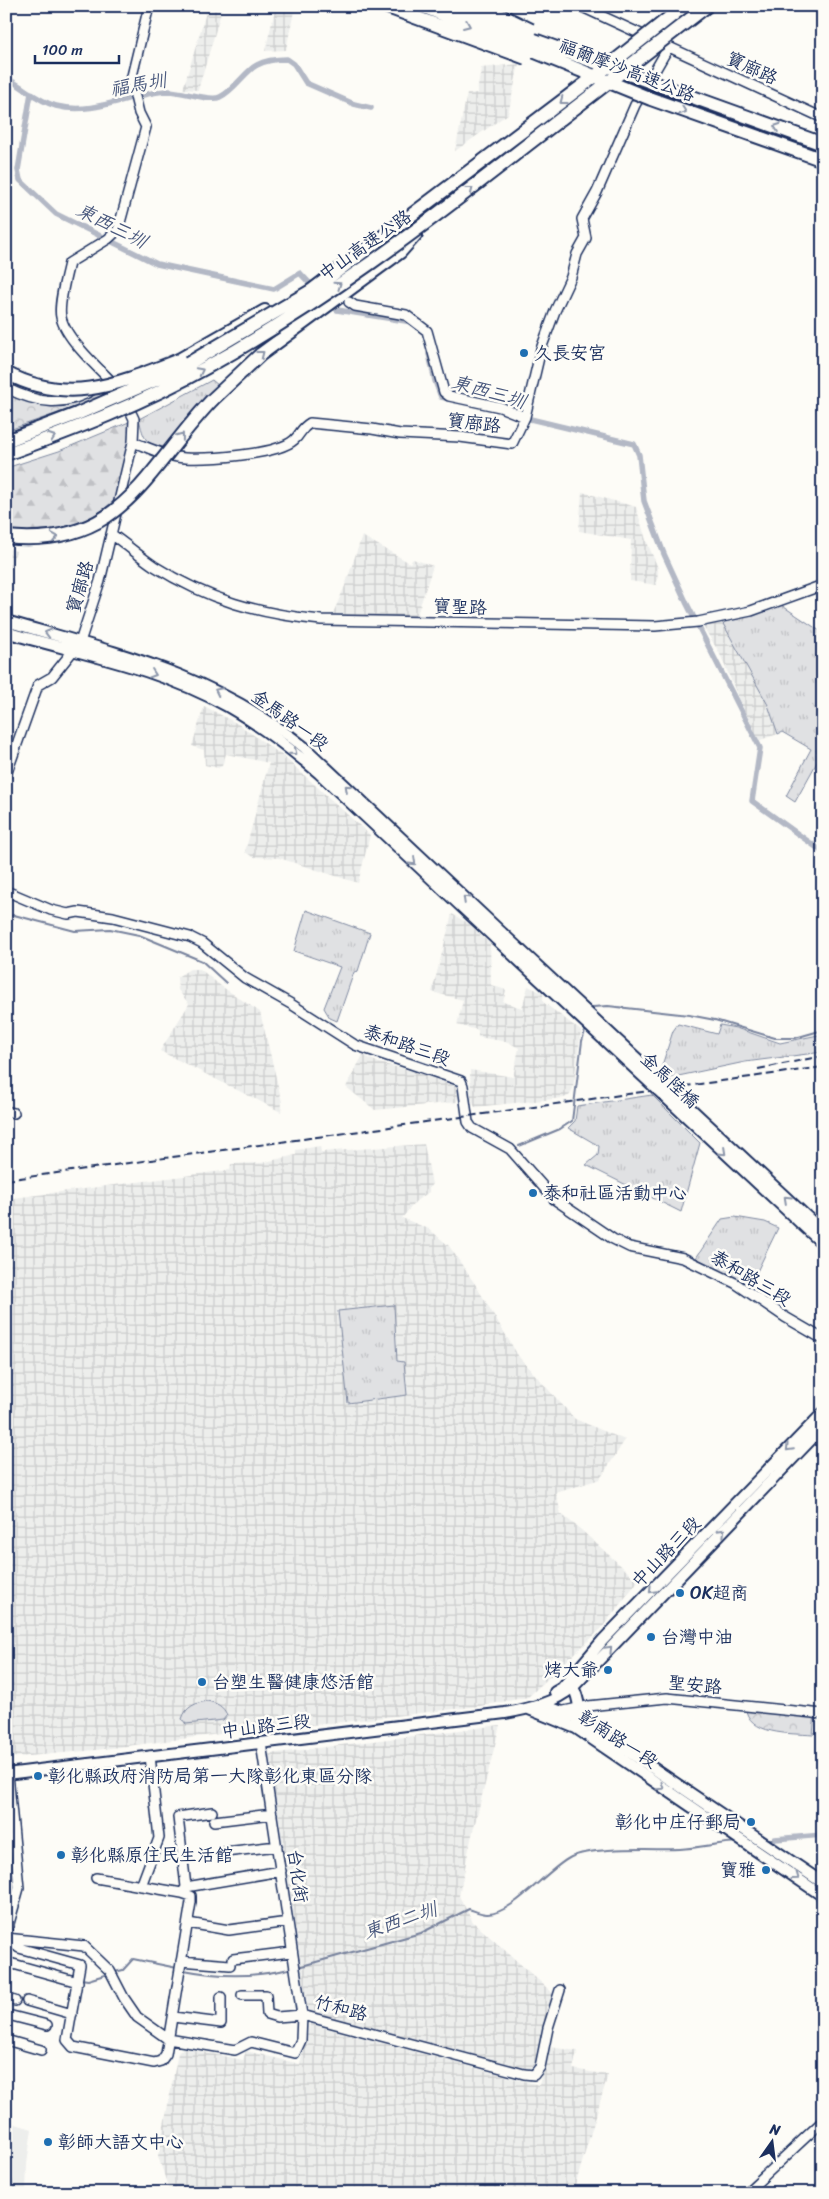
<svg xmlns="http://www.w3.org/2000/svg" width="829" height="2199" font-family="Sriracha,'LXGW WenKai TC',sans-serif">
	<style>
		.built { fill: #edeeec }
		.industrial { fill: url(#industrial-grid) }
		.grass { fill: url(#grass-tufts); stroke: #7e88a0 }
		.forest { fill: url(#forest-firs); stroke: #7e88a0 }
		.park { fill: url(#park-crowns); stroke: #7e88a0 }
		.garden { fill: #e0e1e3; stroke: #7e88a0 }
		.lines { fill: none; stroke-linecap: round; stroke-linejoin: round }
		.stream { stroke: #76819c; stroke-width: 2 }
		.canal { stroke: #b3b8c5; stroke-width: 5.5 }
		.minor-casing { stroke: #1b2f5e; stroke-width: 12 }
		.major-casing { stroke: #1b2f5e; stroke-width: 14 }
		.highway-casing { stroke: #1b2f5e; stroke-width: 16 }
		.minor { stroke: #fdfcf7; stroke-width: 9 }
		.major { stroke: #fdfcf7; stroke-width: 10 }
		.highway { stroke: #fdfcf7; stroke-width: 12 }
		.rail { stroke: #1b2f5e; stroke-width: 2; stroke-dasharray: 8 4; stroke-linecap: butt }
		.major-bridge-casing { stroke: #1b2f5e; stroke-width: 14; stroke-linecap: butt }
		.highway-bridge-casing { stroke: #1b2f5e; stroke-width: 16; stroke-linecap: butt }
		.major-bridge { stroke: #fdfcf7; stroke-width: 10 }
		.highway-bridge { stroke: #fdfcf7; stroke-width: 12 }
		.oneway { stroke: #8c96aa }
		.poi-dot { fill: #1f6fb2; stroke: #fdfcf7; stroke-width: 2 }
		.labels { text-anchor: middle; stroke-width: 5; stroke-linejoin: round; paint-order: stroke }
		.street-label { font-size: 18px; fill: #1b2f5e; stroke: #fdfcf7 }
		.poi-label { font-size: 18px; fill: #1b2f5e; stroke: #fdfcf7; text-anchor: start }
		.water-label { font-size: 19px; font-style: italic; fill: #49587d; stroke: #fdfcf7 }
	</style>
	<defs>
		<pattern id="industrial-grid" width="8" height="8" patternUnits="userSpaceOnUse" patternTransform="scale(1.25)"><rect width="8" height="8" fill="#edeeec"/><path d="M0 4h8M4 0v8" fill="none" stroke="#cbcccd"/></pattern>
		<pattern id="grass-tufts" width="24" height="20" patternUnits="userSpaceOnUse" patternTransform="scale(1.25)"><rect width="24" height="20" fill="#e0e1e3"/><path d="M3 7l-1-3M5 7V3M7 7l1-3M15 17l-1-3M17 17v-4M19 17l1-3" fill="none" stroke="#c0c1c5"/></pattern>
		<pattern id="forest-firs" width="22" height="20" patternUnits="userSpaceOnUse" patternTransform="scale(1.25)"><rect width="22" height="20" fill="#e0e1e3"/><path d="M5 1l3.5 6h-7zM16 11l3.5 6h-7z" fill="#c0c1c5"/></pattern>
		<pattern id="park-crowns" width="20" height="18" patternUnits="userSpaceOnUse" patternTransform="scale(1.25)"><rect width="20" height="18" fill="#e0e1e3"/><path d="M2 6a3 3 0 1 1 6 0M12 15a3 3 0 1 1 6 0" fill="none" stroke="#c0c1c5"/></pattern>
	</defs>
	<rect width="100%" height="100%" fill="#fdfcf7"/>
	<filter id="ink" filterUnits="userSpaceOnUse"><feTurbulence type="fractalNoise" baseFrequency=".02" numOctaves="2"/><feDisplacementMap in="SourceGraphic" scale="10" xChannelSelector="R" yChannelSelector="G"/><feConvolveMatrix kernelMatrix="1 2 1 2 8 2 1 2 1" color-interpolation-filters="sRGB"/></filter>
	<g filter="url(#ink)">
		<path class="built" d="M 6,2121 L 32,2129 L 27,2163 L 26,2193 L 6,2193 Z"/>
		<path class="industrial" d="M 208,6 L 223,6 L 198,90 L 183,89 Z
			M 276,6 L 295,6 L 286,50 L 265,51 Z
			M 519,64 L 508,114 L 455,151 L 467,94 L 477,93 L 481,68 Z
			M 582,492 L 636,507 L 646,540 L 658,568 L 657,585 L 630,581 L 631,540 L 579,531 Z
			M 362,536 L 410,563 L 413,559 L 433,566 L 415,621 L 330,620 L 345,586 Z
			M 6,548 L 16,551 L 6,579 Z
			M 721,620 L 769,705 L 778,734 L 757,741 L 719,652 L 702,625 Z
			M 204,706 L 238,724 L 283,756 L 370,835 L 358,883 L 279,858 L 253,857 L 245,852 L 269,763 L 226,754 L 222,766 L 218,768 L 205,765 L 204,750 L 192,746 Z
			M 452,914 L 468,923 L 490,944 L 491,985 L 506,990 L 503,1002 L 522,1008 L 528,986 L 543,993 L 543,1002 L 581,1031 L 573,1088 L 570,1095 L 564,1098 L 475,1107 L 471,1099 L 470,1070 L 513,1077 L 519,1048 L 508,1042 L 478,1037 L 478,1030 L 457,1025 L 463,1000 L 432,992 Z
			M 190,969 L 200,969 L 221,986 L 260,1012 L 282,1102 L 281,1112 L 160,1051 L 189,1004 L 178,990 L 177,977 Z
			M 363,1055 L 379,1063 L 417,1072 L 457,1087 L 458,1094 L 457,1102 L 375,1110 L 346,1087 Z
			M 424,1144 L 432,1184 L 429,1188 L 429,1192 L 416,1201 L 402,1218 L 429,1229 L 449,1246 L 475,1284 L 519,1357 L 575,1419 L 625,1440 L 600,1479 L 556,1493 L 561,1514 L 580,1529 L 638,1581 L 601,1629 L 528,1697 L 480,1706 L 343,1722 L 235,1732 L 96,1750 L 6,1758 L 6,1199 L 230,1170 L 231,1164 L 261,1163 L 296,1155 L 296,1150 L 320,1146 L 321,1152 Z
			M 500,1725 L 471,1839 L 459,1896 L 473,1922 L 556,1996 L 535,2072 L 312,2013 L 308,2009 L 269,1754 Z
			M 310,2024 L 539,2085 L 549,2047 L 577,2051 L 573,2069 L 608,2075 L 573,2193 L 170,2193 L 158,2156 L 178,2053 L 183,2048 L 243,2060 L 246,2051 L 300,2064 Z"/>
		<path class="grass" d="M 212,380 L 219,386 L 164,450 C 144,442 144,439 139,419 Z
			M 778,603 L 823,633 L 823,739 L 816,751 L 821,755 L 795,802 L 786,796 L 811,749 L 782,732 L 778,734 L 768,705 L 721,620 L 764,612 Z
			M 306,910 L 370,933 L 358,971 L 354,972 L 337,1021 L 330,1018 L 324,1008 L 340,967 L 294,951 Z
			M 678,1024 L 717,1034 L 720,1025 L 736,1028 L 780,1043 L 823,1034 L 823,1052 L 745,1062 L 664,1079 L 660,1072 L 673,1031 Z
			M 652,1095 L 700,1143 L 681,1212 L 586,1165 L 598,1155 L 599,1146 L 568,1128 L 575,1121 L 577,1106 Z
			M 735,1217 L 765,1222 L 778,1228 L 750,1286 L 696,1258 L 722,1219 Z
			M 394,1305 L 397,1361 L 404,1362 L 407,1395 L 348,1403 L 338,1311 Z"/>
		<path class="forest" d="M 129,422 L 131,427 L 116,498 C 88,528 45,535 6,530 L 6,468 L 59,451 Z"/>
		<path class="park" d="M 117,389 L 116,393 L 6,431 L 6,390 L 50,402 Z
			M 745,1706 L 815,1713 L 813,1735 C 790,1733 748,1736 745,1706 Z"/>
		<path class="garden" d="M 207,1701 C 217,1703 223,1706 227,1715 L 223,1720 L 186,1724 L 182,1719 C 186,1706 196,1703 207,1701 Z
			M 6,2168 L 12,2180 L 14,2193 L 6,2193 Z"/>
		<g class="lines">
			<path class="stream" d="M 6,917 L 14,915 L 75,931 L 110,929 L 139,935 L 202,961 L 226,983
				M 591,1012 L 593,1007 L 608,1006 L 689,1015 L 715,1020 L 775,1038 L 795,1038 L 823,1030
				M 519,1146 L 560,1129 L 572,1121 L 582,1041 L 586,1028
				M 766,1839 L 775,1839
				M 298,1967 L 421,1933 L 469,1909 C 475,1911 481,1914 487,1914 C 512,1915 547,1869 571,1857 C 593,1846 654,1850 680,1849 C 699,1848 718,1843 737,1842
				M 184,1970 C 219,1977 258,1977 293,1968
				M 115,1972 L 123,1970 L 133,1959 L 177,1968
				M 81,1979 L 88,1980 L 108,1974"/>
			<path class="canal" d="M 6,78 C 23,86 37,101 56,106 C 95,116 130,93 168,91 C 183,91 210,102 220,97 C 234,91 245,71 257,65 C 266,60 278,59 287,59 L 294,64 L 306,83 L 354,104 L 371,108
				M 31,93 L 18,170 L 20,180 L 56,214 L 157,264 L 274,289 L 300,273 L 314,288
				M 330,303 L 337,310 L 412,322
				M 429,354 L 435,381 L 441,397 L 450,399
				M 522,417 L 634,444 L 639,455 L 644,501 L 664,554 L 687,604 L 760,748 L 752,801 L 823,852
				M 775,1839 L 823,1835"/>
			<defs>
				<path id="minor" d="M 580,6 L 823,118
					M 349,302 L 355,306 L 406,315 L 427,331 L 444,392 L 449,396 L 500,407 L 525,417
					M 114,384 C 98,368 65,338 61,317 C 58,305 66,276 69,263 L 108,239 L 118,230 L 146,127 L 139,113 L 131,80 L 149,6
					M 6,388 C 38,404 65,408 96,388
					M 133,442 C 149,448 167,457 185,458 C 208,459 277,455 294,440 C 301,434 300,429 310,423 L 372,429 L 400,434 L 460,437 L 512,444 L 525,417 L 541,349 L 555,311 L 571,277 L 577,254 L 586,238 L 582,219 L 597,192 L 635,105 L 668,48
					M 111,534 C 126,544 139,556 154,566 C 208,600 259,614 321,620 L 655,626 L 698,622 L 751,611 L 823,585
					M 6,775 L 38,685 L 52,677 L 80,642 L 100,581 L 133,442 L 134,419 L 120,389
					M 6,891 L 51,910 L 68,914 L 78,912 L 113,917 L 190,937 L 202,943 L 245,978 L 291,1004 L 355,1045 L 461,1081 L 463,1086 L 468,1122 L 472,1128 L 510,1149 L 554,1199 L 613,1239 L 629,1247 L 683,1258 L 735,1283 L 785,1317 L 823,1339
					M 6,1111 L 14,1113
					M 564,1711 L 588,1706 L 667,1698 L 823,1714
					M 214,1821 L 272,1814
					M 225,1852 L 277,1846
					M 96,1878 L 182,1893 L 185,1889
					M 141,1886 L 159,1838 L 150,1756
					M 186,1887 L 178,1817 L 212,1812
					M 186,1887 L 281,1871
					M 188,1923 L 229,1930 L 288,1922
					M 6,1934 L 19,1888 L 8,1774
					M 6,1938 L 84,1946 L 110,1971 L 124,1998 L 137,2017 L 168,2039 L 235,2050 L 251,2042 L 295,2053 L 301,2040 L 302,2015 L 524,2074 L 534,2075 L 540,2067 L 548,2028 L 560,1990
					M 6,1938 L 19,1948 L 80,1965 L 67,2040 L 73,2047 L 154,2063 L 161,2061 L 166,2054 L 191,1902 L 191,1896 L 182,1893
					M 233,1959 L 291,1952
					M 181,1961 L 230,1965
					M 6,1962 L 78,1982
					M 242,1995 L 266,1995 L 267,2014 L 277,2017 L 302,2015 L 261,1743
					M 6,1999 L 15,2001
					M 27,2001 L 72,2014
					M 12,2016 L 47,2025
					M 173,2017 L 221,2023 L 221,1997
					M 6,2040 L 41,2050
					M 746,2193 L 823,2121"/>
				<path id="major" d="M 6,621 C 116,653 213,674 304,747 L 502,933
					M 6,632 C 80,654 158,667 227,706 C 260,725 290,748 319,773 L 496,939
					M 570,1684 C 578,1692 581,1711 578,1722
					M 555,1692 L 562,1688 L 603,1640 L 823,1413
					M 535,1708 L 554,1709 L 579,1718 L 823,1883
					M 529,1709 L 576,1728 L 823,1896
					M 6,1774 L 505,1713 C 529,1709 554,1703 573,1687 L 823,1427"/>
				<path id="highway" d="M 179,360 L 265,311
					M 213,399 L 261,354 L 400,252 L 416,234"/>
			</defs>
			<use href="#minor" class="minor-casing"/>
			<use href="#major" class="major-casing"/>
			<use href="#highway" class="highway-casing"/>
			<use href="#minor" class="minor"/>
			<use href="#major" class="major"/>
			<use href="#highway" class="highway"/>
			<path class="rail" d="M 758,1069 L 823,1056
				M 6,1180 L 823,1067"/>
			<defs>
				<path id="major-bridge" d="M 502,933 L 823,1232
					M 496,939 L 823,1244"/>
				<path id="highway-bridge" d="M 385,6 L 526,58
					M 422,6 L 651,99 L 823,160
					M 453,6 L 512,32 L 823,144
					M 482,6 L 531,30
					M 6,373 C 69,406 118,384 179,360
					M 6,441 L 77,414 L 174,372 L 311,291 L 602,71 L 684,6
					M 6,454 C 75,429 143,403 207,367 C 321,304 425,225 527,145 C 587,98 647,52 707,6
					M 6,537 C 123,549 145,470 213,399"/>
			</defs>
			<use href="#major-bridge" class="major-bridge-casing"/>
			<use href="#highway-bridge" class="highway-bridge-casing"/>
			<use href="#major-bridge" class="major-bridge"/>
			<use href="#highway-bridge" class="highway-bridge"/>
		</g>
		<defs><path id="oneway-chevron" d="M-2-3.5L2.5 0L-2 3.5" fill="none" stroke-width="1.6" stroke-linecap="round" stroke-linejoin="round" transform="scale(1.25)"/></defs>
		<g class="oneway">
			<use href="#oneway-chevron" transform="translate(467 25) rotate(23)"/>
			<use href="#oneway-chevron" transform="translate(563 101) rotate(143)"/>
			<use href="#oneway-chevron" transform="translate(683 111) rotate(20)"/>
			<use href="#oneway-chevron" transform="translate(777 127) rotate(-160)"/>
			<use href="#oneway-chevron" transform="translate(470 190) rotate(-38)"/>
			<use href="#oneway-chevron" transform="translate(338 285) rotate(-35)"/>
			<use href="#oneway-chevron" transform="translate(261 354) rotate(-38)"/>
			<use href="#oneway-chevron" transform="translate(200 371) rotate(-27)"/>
			<use href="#oneway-chevron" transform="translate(181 436) rotate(-52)"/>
			<use href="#oneway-chevron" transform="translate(52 437) rotate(-20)"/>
			<use href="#oneway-chevron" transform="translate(55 537) rotate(-9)"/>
			<use href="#oneway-chevron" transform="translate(48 633) rotate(-165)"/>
			<use href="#oneway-chevron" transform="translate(153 674) rotate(19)"/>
			<use href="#oneway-chevron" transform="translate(218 691) rotate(-154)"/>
			<use href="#oneway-chevron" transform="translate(294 752) rotate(40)"/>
			<use href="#oneway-chevron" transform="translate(348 788) rotate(-137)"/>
			<use href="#oneway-chevron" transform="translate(413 862) rotate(43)"/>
			<use href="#oneway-chevron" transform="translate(466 899) rotate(-136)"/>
			<use href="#oneway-chevron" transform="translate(723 1152) rotate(43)"/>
			<use href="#oneway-chevron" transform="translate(787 1199) rotate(-137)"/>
			<use href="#oneway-chevron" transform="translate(789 1448) rotate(134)"/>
			<use href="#oneway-chevron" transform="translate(722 1532) rotate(-45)"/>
			<use href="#oneway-chevron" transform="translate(652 1590) rotate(134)"/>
			<use href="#oneway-chevron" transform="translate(609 1649) rotate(-46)"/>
			<use href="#oneway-chevron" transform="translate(661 1787) rotate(35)"/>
			<use href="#oneway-chevron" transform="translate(796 1877) rotate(36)"/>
		</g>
	</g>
	<g class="poi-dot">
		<circle cx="524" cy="353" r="5"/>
		<circle cx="533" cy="1193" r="5"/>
		<circle cx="680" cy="1593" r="5"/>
		<circle cx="651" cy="1637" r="5"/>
		<circle cx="608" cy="1670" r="5"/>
		<circle cx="202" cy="1682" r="5"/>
		<circle cx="38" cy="1776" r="5"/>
		<circle cx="751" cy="1822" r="5"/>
		<circle cx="61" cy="1855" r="5"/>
		<circle cx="766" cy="1870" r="5"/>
		<circle cx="48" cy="2142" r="5"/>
	</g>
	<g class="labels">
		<g class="street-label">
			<text transform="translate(752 68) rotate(24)" y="6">寶廍路</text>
			<text transform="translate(627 70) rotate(21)" y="6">福爾摩沙高速公路</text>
			<text transform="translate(365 245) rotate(-35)" y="6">中山高速公路</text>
			<text transform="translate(474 423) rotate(7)" y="6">寶廍路</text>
			<text transform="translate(80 587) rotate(-74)" y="6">寶廍路</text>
			<text transform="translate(460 607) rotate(2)" y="6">寶聖路</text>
			<text transform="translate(290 720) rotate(36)" y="6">金馬路一段</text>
			<text transform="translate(407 1045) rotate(19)" y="6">泰和路三段</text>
			<text transform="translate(670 1080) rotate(43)" y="6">金馬陸橋</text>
			<text transform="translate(751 1278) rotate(31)" y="6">泰和路三段</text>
			<text transform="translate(666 1552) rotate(-46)" y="6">中山路三段</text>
			<text transform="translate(695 1685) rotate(5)" y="6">聖安路</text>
			<text transform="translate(266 1726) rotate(-7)" y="6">中山路三段</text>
			<text transform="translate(618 1739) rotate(33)" y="6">彰南路一段</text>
			<text transform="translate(298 1876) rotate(82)" y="6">台化街</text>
			<text transform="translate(341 2008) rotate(15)" y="6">竹和路</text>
		</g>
		<g class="poi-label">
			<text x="534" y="359">久長安宮</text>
			<text x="543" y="1199">泰和社區活動中心</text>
			<text x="690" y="1599">OK超商</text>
			<text x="661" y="1643">台灣中油</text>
			<text x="598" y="1676" text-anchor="end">烤大爺</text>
			<text x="212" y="1688">台塑生醫健康悠活館</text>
			<text x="48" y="1782">彰化縣政府消防局第一大隊彰化東區分隊</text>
			<text x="741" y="1828" text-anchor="end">彰化中庄仔郵局</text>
			<text x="71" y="1861">彰化縣原住民生活館</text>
			<text x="756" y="1876" text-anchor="end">寶雅</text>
			<text x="58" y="2148">彰師大語文中心</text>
		</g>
		<g class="water-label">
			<text transform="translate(138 84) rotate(-10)" y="7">福馬圳</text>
			<text transform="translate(112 225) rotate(27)" y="7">東西三圳</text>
			<text transform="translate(489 391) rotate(16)" y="7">東西三圳</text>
			<text transform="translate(400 1920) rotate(-19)" y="7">東西二圳</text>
		</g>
	</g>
	<rect width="829" height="2199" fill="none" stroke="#fdfcf7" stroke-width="25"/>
	<rect x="12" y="12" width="804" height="2174" fill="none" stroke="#1b2f5e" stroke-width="2" filter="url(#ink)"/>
	<g transform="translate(772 2142) rotate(14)" stroke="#fdfcf7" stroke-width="4" paint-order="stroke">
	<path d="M0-4L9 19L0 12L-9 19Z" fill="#1b2f5e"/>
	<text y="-8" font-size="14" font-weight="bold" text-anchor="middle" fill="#1b2f5e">N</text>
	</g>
	<path d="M35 55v8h84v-8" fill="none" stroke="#1b2f5e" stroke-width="2.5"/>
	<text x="42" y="55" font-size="15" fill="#1b2f5e" stroke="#fdfcf7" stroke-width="4" paint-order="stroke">100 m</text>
</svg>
